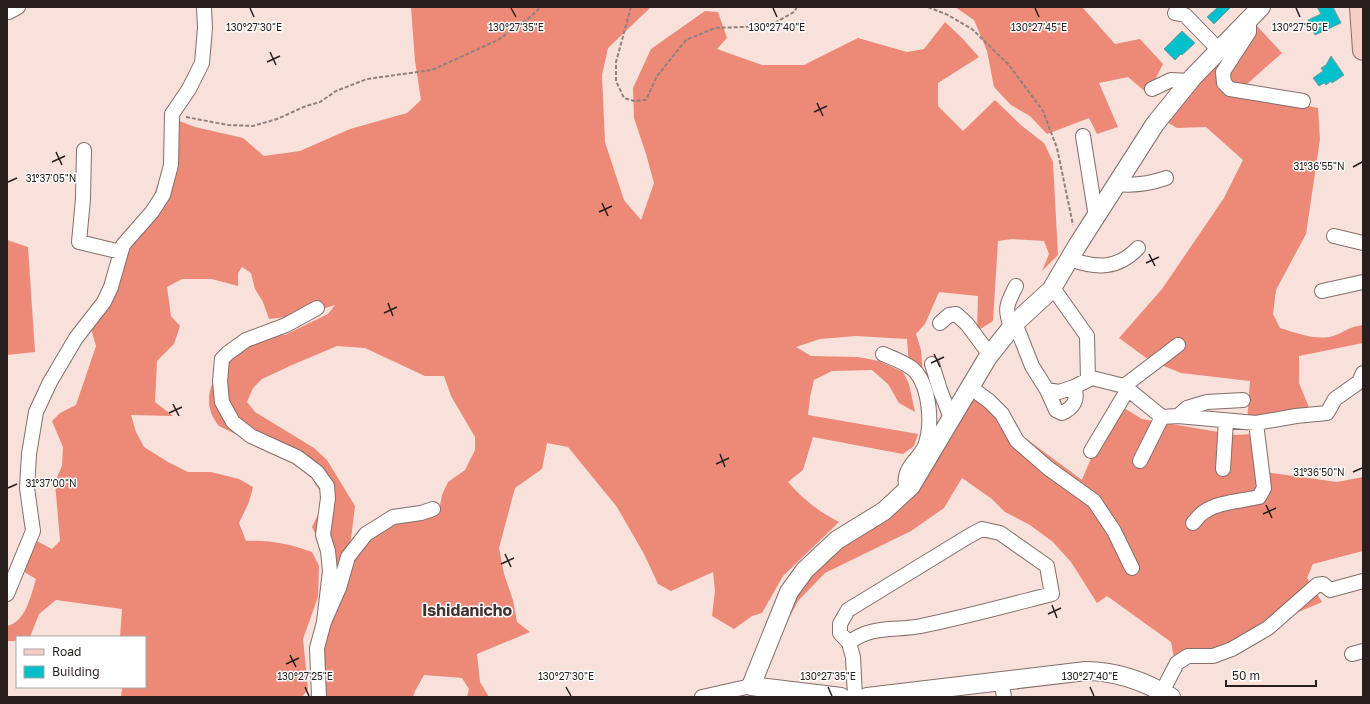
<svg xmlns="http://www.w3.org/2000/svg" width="1370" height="704" font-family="'Golos Text',sans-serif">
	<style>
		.forest { fill: #ec8977 }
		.building { fill: #02c0cb; stroke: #809799 }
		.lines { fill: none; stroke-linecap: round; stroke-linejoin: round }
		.minor-casing { stroke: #836e6a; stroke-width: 16 }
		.tertiary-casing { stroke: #836e6a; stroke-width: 20 }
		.secondary-casing { stroke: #836e6a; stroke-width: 22 }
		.path { stroke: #91807d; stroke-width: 2; stroke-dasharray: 4 2; stroke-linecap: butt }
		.minor { stroke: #fff; stroke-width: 14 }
		.tertiary { stroke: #fff; stroke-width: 18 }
		.secondary { stroke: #f5cec7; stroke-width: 20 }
		.ticks { fill: none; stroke: #271f1d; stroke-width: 1.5 }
		.labels { text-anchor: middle; stroke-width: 3; stroke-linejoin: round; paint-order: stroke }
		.quarter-label { font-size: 16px; font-weight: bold; fill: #44322e; stroke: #fff }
		.ticks-label { font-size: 10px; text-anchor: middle; fill: #271f1d; stroke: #fff; stroke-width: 3; stroke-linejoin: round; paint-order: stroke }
	</style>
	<rect width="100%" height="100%" fill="#f8e0db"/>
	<path class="forest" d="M 411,7 L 651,7 L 608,48 L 602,75 L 605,142 L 624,200 L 641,220 L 654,183 L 646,154 L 634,118 L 633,88 L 651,49 L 705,11 L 718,12 L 727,38 L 717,49 L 762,65 L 804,65 L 858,38 L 907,52 L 924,49 L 945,22 L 961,37 L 979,57 L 938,83 L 938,106 L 963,131 L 995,100 L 1022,126 L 1044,143 L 1053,162 L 1058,255 L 1042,271 L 1049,254 L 1044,241 L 1012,239 L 998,241 L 993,321 L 977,331 L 978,296 L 939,292 L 925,324 L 916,334 L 921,350 L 925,401 L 909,365 L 907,339 L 856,336 L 820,339 L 796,347 L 811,356 L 858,357 L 879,361 L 903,372 L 909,384 L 915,412 L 899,403 L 888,384 L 872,370 L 832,371 L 814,380 L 810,397 L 808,415 L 918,434 L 914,446 L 903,454 L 813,437 L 803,470 L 788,482 C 804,500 818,511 839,522 L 783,576 L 762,613 L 752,616 L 734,629 L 712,616 L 715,591 L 713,572 L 671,591 L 658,584 L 644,554 L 617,507 L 568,447 L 547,443 L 542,469 L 515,488 L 499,548 L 504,574 L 513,600 L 517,622 L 530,632 L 477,654 L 480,682 L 489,697 L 467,697 L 469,689 L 462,678 L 424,675 L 415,691 L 413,697 L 322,697 L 323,646 L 351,557 L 378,527 L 439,511 L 442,495 L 448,482 L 465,470 L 475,450 L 475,437 L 451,396 L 444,376 L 425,376 L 365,348 L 337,346 L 292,365 L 262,379 L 253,388 L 247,402 L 255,412 L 314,448 L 327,460 L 355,506 L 351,539 L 328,601 L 324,551 L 312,527 L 326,498 L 315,484 L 310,470 L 219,426 C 196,399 218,371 233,346 L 266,334 L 285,335 L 328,314 L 335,305 L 303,315 L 269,319 L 263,302 L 255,289 L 251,273 L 242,267 L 238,273 L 238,286 L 212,279 L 182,279 L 167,287 L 171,316 L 180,326 L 174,344 L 157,361 L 155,402 L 173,416 L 131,415 L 136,432 L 144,447 L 168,462 L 188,472 L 211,472 L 239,479 L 253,487 L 249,502 L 239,523 L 246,541 C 269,540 290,544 312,552 L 319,566 L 318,597 L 303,639 L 308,689 L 303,696 L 121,697 L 122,688 L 145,687 L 145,637 L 120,637 L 122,609 L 56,600 L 39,614 L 30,637 L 17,637 L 17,641 L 7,641 L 7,626 C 26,622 31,595 36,579 L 21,570 L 33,539 L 52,549 L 60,541 L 55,482 L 62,466 L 63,447 L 52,421 L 60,413 L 76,405 L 96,346 L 91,329 L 103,315 L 116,279 L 116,266 L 152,201 L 172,142 L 177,120 L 195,127 L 243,138 L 264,156 L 300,151 L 350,129 L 407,113 L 421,100 L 415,61 Z
		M 955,7 L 1082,7 L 1115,44 L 1140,39 L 1163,64 L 1148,94 L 1128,77 L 1099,83 L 1118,127 L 1097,134 L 1089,118 L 1047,134 L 1030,116 L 1011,105 L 994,87 L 987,51 L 974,20 Z
		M 1257,26 L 1282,53 L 1247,84 L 1270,98 L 1318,108 L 1320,139 L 1306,234 L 1276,290 L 1273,314 L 1280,328 C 1297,333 1316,341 1333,336 C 1345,332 1348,327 1363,325 L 1363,343 L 1299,356 L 1299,383 L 1310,410 L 1247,422 L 1250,381 L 1181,373 L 1149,360 L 1119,338 L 1162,289 L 1224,198 L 1243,160 L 1206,127 L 1177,128 L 1165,121 L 1187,87 L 1244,41 Z
		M 7,240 L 28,247 L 35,352 L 7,355 Z
		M 976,381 L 1009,426 L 1082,480 L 1114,402 L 1142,419 L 1236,435 L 1252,434 L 1258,471 L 1337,482 L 1363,477 L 1363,551 L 1313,564 L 1307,578 L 1322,602 L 1191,658 L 1174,658 L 1171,642 L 1107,596 L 1097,603 L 1071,562 L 1053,542 L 1030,525 L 1005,512 L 992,499 L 962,478 L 944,508 L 911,531 L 825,573 L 798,601 L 765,663 L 793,592 L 838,551 L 871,529 Z"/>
	<path class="building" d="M 1218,7 L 1231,7 L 1214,24 L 1207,17 Z
		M 1317,7 L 1333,7 L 1341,23 L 1315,35 L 1308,20 L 1321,14 Z
		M 1182,31 L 1195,43 L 1182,55 L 1181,54 L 1175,60 L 1164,49 Z
		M 1331,56 L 1344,75 L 1332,83 L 1331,81 L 1326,85 L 1324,83 L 1319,86 L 1313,78 L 1323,71 L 1321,68 L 1326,65 Z"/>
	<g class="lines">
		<defs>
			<path id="minor" d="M 9,12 L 18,7
				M 1175,13 L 1185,15 L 1219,50
				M 1249,20 L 1249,32 L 1223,72 L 1224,83 L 1230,89 L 1303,101
				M 1152,89 L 1171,80 L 1190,81
				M 1083,136 L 1096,217
				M 84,150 L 83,199 L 79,242 L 121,252
				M 1117,184 C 1135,186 1149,184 1166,178
				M 1334,236 L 1363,243
				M 1070,259 C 1097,269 1118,269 1138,248
				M 1053,288 L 1087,336 L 1088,380
				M 1322,291 L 1363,282
				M 317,308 L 286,325 L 246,340 L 228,353 L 222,359 L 220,381 L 222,402 L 233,422 L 251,436 L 297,457 L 317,472 L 327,486 L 328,498 L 323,535 L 328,551 L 330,571 L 324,622
				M 940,323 L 949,315 L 956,314 L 967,324 L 990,355
				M 1015,323 L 1032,366 L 1047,390 L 1059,392 L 1074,387 L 1092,378 L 1124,386 L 1162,417 L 1178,416 L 1256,423 L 1296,416 L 1327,413 L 1335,399 L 1359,382 L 1363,373
				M 1011,327 C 1004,308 1007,304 1016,286
				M 883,354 C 893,358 904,362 913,369 C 930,385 933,425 925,446 C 921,456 907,466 906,477 C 905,481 906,486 907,489
				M 932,364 L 940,390 L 951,418
				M 1124,386 L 1178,345
				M 970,387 L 989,401 L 1002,414 L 1017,441 L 1048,468 L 1094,501 L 1114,531 L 1132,568
				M 1047,390 L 1056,410 L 1062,413 C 1073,408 1079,400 1074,387
				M 1178,416 L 1187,408 L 1207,402 L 1243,400
				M 1091,451 L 1128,389
				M 1140,461 L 1162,417
				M 1223,469 L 1226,421
				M 1193,523 C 1196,520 1200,514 1204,512 C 1218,502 1241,501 1259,497 L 1264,488 L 1256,423
				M 7,594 L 33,531 L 27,488 L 29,454 L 36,412 L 50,382 L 76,338 L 104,302 L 111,287 L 123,245 L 152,212 L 163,195 L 171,165 L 172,114 L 189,89 L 202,63 L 205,28 L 204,7
				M 849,643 C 870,625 896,631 921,626 C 965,617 1009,605 1052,594 L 1047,566 L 1000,533 L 982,529 L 969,536 L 848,610 L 840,624 L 840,633 L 849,643 L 853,657 L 855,697
				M 1352,654 L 1363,651
				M 1001,680 L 1004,697
				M 1162,692 L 1177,663 L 1188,656 L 1213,656 L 1232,649 L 1268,628 L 1317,585 L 1323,584 L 1330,590 L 1363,581
				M 319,697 L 317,648 L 324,622 L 339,588 L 348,557 L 366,534 L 393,517 L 421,513 L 433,509
				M 702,697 L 751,686"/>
			<path id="tertiary" d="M 841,697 L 751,686 L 789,592 L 805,570 L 837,540 L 884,511 L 911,486 L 988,357 L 1015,323 L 1051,290 L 1077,246 L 1155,124 L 1193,77 L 1261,7
				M 867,697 L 1086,671 C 1117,671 1144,681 1171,697"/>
			<path id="secondary" d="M 1360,7 L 1363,50"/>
		</defs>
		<use href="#minor" class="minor-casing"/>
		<use href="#tertiary" class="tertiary-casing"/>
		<use href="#secondary" class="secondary-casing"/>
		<path class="path" d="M 631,7 L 616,62 L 616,81 L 624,98 L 634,101 L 646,100 L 657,76 L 686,40 L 715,28 L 769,26 L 794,12 L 797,7
			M 928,7 L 948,15 L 972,29 L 1009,65 L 1043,111 L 1057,148 L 1073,225
			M 186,117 L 228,125 L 253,126 L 277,119 L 306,106 L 320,102 L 336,91 L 367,79 L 432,70 L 498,40 L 529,18 L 541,7"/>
		<use href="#minor" class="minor"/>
		<use href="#tertiary" class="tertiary"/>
		<use href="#secondary" class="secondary"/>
	</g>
	<path class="ticks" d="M 250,8 L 254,17M 511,8 L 516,17M 773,8 L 777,17M 1035,8 L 1039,17M 1296,8 L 1300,17M 270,52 L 276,65M 267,62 L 280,56M 817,103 L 823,116M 814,112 L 827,106M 56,152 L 62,165M 52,162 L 65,156M 1353,167 L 1362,162M 8,182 L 17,178M 602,203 L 608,216M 599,212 L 612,206M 1149,254 L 1155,266M 1146,263 L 1159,257M 388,303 L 393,316M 384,313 L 397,307M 934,354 L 940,367M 931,363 L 944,357M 173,404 L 179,416M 169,413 L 182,407M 720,454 L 725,467M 716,464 L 729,458M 1353,472 L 1362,468M 8,488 L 17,484M 1266,505 L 1272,518M 1263,514 L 1276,508M 505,554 L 511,567M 501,564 L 514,558M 1052,605 L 1057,618M 1048,614 L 1061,608M 290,655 L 296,667M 286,664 L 299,658M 305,687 L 309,696M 566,687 L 571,696M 828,687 L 832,696M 1090,687 L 1094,696"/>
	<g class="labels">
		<g class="quarter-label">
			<text x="467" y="616">Ishidanicho</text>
		</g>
	</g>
	<g class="ticks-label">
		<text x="254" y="31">130°27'30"E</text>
		<text x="516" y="31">130°27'35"E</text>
		<text x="1039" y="31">130°27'45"E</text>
		<text x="1300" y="31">130°27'50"E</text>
		<text x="777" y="31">130°27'40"E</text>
		<text x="1319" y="170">31°36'55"N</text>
		<text x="51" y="182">31°37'05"N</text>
		<text x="1319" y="476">31°36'50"N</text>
		<text x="51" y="487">31°37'00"N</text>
		<text x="305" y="680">130°27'25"E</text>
		<text x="1090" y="680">130°27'40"E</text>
		<text x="566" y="680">130°27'30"E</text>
		<text x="828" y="680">130°27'35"E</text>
	</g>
	<rect width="1370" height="704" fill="none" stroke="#271f1d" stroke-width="16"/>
	<rect x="16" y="636" width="130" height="52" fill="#ffffff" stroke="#a9a5a5"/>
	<rect x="24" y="649" width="20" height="6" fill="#f5cec7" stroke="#a9a5a5"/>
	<text x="52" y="656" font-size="12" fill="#271f1d">Road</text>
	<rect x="24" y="666" width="20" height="12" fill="#02c0cb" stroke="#a9a5a5"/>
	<text x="52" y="676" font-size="12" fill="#271f1d">Building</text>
	<path d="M1226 680v6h90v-6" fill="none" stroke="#271f1d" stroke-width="2"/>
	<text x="1232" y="680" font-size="12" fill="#271f1d" stroke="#ffffff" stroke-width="3" paint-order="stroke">50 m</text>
</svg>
